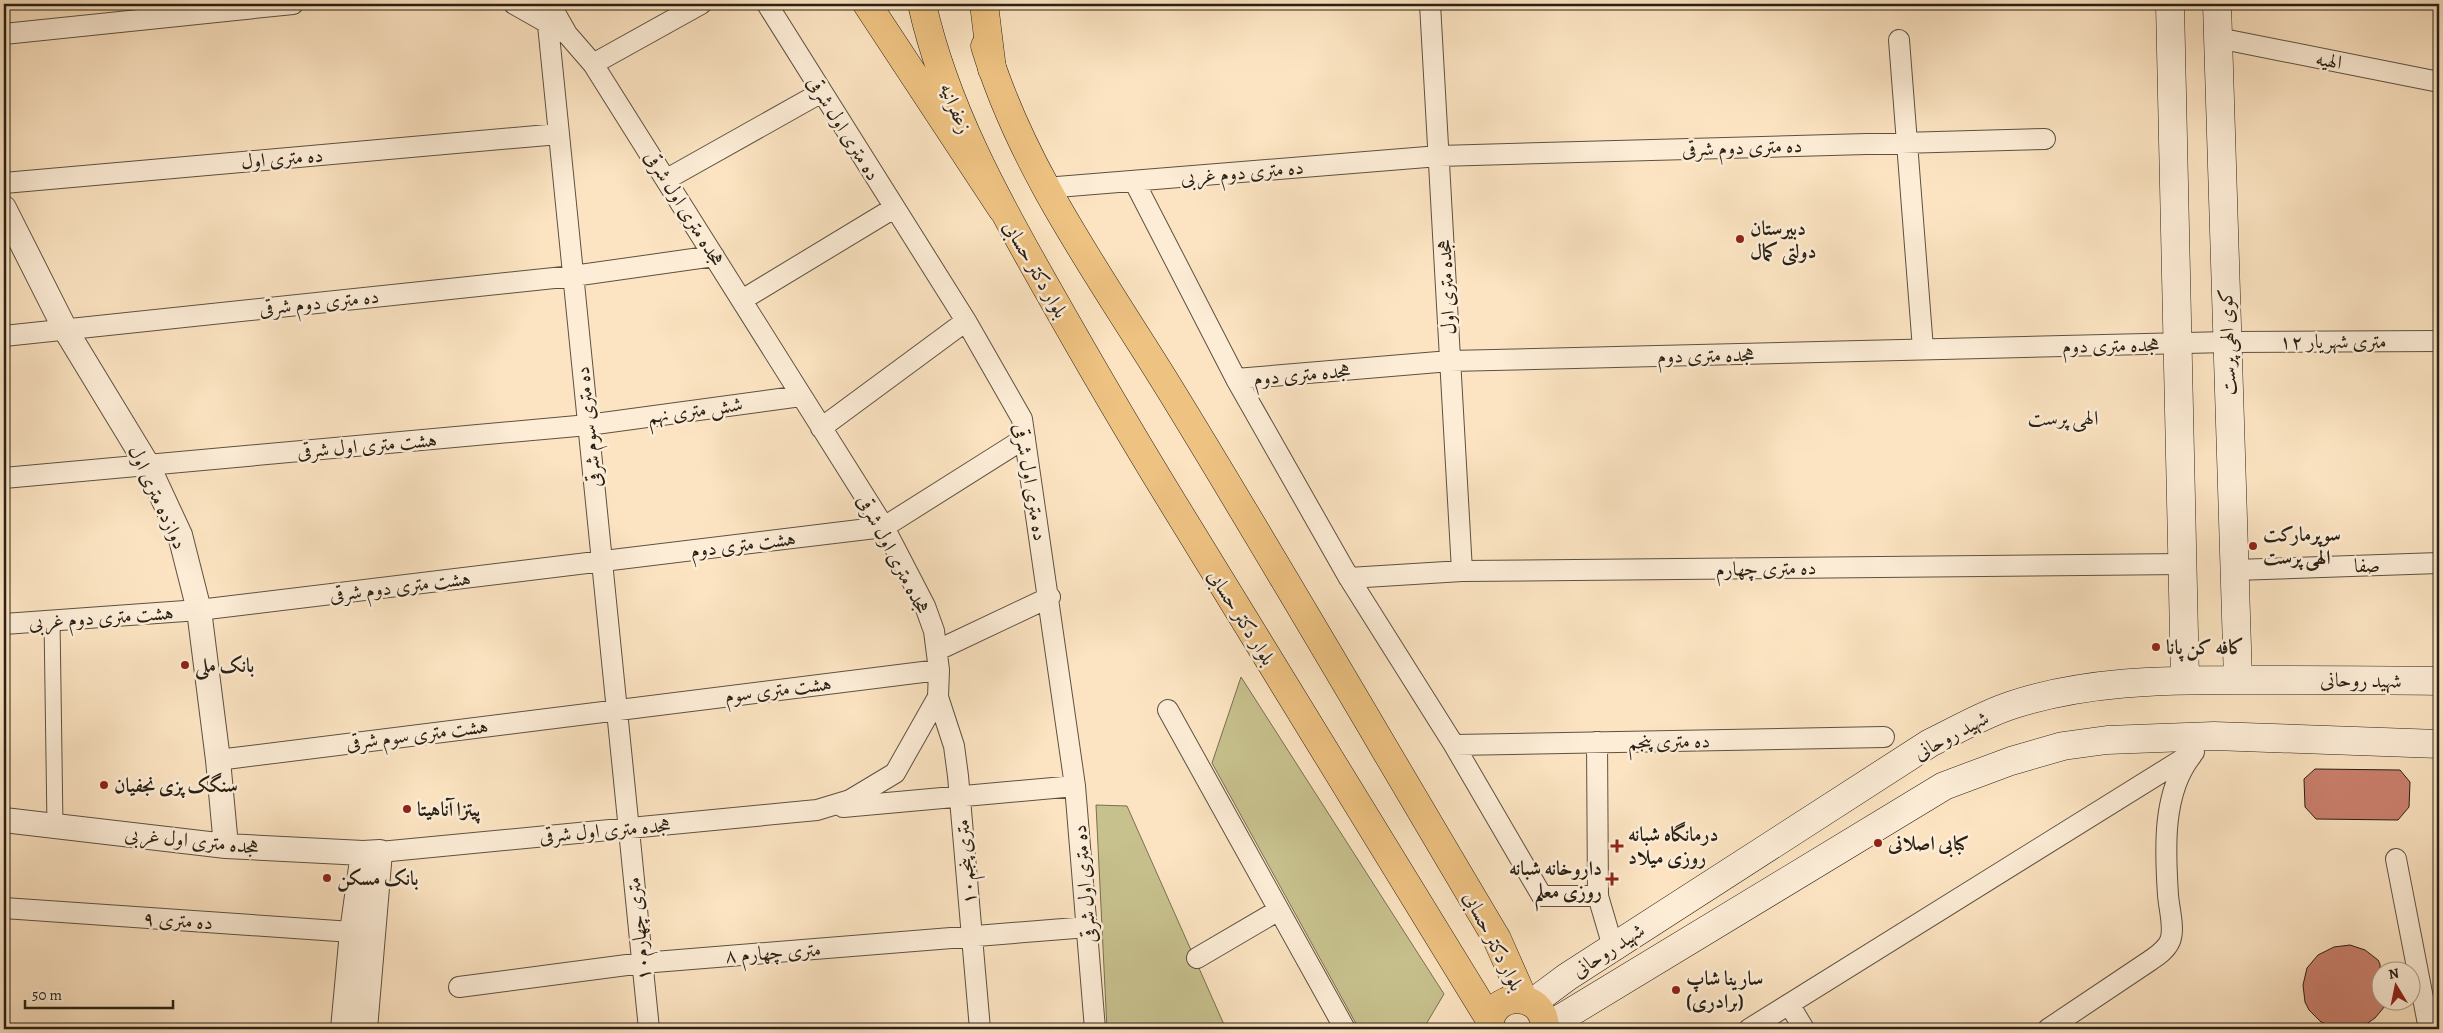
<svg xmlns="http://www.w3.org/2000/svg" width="2443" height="1033" font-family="Alegreya,Amiri,serif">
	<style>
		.green { fill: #c7c18e; stroke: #787052 }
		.building { fill: #cc816f; stroke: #282016 }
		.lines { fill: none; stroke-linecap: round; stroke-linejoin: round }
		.pedestrian-casing { stroke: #5d5141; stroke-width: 17 }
		.minor-casing { stroke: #5d5141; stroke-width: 22 }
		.tertiary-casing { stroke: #5d5141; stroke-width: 26 }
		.secondary-casing { stroke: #282016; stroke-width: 29 }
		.primary-casing { stroke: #282016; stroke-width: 29 }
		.trunk-casing { stroke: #282016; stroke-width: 29 }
		.pedestrian { stroke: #fdedd7; stroke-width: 15 }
		.minor { stroke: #fdedd7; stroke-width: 20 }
		.tertiary { stroke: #fdedd7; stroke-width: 24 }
		.secondary { stroke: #fdedd7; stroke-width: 28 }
		.primary { stroke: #eec281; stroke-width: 28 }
		.trunk { stroke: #eec281; stroke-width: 28 }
		.poi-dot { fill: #8f2418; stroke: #fdedd7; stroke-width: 2 }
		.labels { text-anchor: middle; stroke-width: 5; stroke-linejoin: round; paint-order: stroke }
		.street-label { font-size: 20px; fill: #282016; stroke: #fdedd7 }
		.poi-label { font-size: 20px; font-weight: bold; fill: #282016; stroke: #fdedd7; text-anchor: start }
		.neighbourhood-label { font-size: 21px; fill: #282016; stroke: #fdedd7 }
	</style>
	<rect width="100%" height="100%" fill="#fce4c2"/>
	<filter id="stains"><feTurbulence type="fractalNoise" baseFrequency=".004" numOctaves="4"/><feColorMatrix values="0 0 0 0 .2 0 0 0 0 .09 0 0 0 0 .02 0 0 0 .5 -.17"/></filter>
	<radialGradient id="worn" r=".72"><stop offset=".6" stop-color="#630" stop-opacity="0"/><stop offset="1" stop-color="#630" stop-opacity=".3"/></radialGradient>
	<path class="green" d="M 1241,677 L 1444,994 L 1425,1026 L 1420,1029 L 1359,1029 L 1212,763 Z
		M 1096,805 L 1127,806 L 1226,1029 L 1107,1029 Z"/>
	<path class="building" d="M 2315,769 L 2400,770 L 2410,782 L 2409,807 L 2398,820 L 2316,819 L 2305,807 L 2304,779 Z
		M 2350,945 L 2365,950 L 2378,960 L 2380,964 L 2380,1000 L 2390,1000 L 2375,1018 L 2362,1027 L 2337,1029 L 2321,1022 L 2309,1010 L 2305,1002 L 2303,985 L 2307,968 L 2318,955 L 2334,947 Z"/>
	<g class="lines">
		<defs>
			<path id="pedestrian" d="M 52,620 L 55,825"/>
			<path id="minor" d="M 550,4 L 567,34
				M 767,4 L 966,321 L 1022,419 L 1075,786 L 1095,1029
				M 1430,4 L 1462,571
				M 548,25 L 649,1029
				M 4,34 L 293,4
				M 2218,38 L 2439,82
				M 1899,40 L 1923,349
				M 593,64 L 701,4
				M 667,179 L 822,92
				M 1134,181 L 1236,379 L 1349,578 L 1454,745 L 1542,896 L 1598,896
				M 4,183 L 559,134
				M 1045,188 L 1439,156 L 2045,139
				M 742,300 L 894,208
				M 4,336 L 573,276 L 714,256
				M 1236,379 L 1450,361 L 2227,342 L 2439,341
				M 821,428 L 966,321
				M 4,478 L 588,425 L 801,396
				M 2235,570 L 2439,563
				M 1349,578 L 1462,571 L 2183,564
				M 4,624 L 199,610 L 884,527 L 1025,438
				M 938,650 L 1050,597
				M 938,697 L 954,746 L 958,776 L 980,1029
				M 1168,710 L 1345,1029
				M 1597,742 L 1598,896 L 1613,947
				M 1454,745 L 1884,737
				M 218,760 L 939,670
				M 843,807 L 1075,786
				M 380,852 L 817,810 L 850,800 L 895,773 L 938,697 L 939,670 L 934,631 L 925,606 L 884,527 L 593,64 L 567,34 L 514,4
				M 2396,859 L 2429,1029
				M 4,908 L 352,932
				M 1197,958 L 1279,910
				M 459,987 L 642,963 L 1088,927
				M 1789,1004 L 1804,1029
				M 1749,1029 L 2194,752
				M 2048,1029 L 2151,960 C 2158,955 2166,950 2170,941 C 2175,929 2169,909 2168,895 C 2165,850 2162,792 2192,755"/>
			<path id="tertiary" d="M 4,208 L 65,329 L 147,464 L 180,535 L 199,610 L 218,760 L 226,846
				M 4,820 L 226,846 L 363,853 L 380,852 L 365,1029
				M 343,1029 L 352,932 L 363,853"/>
			<path id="secondary" d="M 2170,4 L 2185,680
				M 2217,4 L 2238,680
				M 1532,1003 L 1567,977 L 1930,743 C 1957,730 1984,714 2012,705 C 2085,681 2163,680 2238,680 C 2305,680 2372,680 2439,681
				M 1545,1028 L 1944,786 L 2011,761 L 2063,746 L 2107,740 L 2214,736 L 2439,744"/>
			<path id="primary" d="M 922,4 C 945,107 997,201 1049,292 C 1088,361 1127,428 1168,495 C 1275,670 1383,845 1490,1020
				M 985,46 C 1023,172 1103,280 1171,391 C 1282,572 1388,756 1497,939 L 1524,1000
				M 1490,1029 C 1486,992 1545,987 1545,1029"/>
			<path id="trunk" d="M 867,4 L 1002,209
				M 984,4 L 992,69"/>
		</defs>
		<use href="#pedestrian" class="pedestrian-casing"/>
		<use href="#minor" class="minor-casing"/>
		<use href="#tertiary" class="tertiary-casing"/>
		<use href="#secondary" class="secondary-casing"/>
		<use href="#primary" class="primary-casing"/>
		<use href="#trunk" class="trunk-casing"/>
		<use href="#pedestrian" class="pedestrian"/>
		<use href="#minor" class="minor"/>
		<use href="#tertiary" class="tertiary"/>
		<use href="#secondary" class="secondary"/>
		<use href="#primary" class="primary"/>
		<use href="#trunk" class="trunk"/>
	</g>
	<g class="poi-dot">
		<circle cx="1740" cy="239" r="5"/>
		<circle cx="2253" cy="546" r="5"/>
		<circle cx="2156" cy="647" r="5"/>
		<circle cx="185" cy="665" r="5"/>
		<circle cx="104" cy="785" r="5"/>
		<circle cx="407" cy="809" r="5"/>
		<circle cx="1878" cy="843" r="5"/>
		<path d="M1614.5 838.5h5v5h5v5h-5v5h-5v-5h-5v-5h5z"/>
		<circle cx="327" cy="878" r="5"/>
		<path d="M1609.5 871.5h5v5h5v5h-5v5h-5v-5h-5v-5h5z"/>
		<circle cx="1676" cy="990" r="5"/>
	</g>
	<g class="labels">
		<g class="street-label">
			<text transform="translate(2329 60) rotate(11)" y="7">الهیه</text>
			<text transform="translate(956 108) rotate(68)" y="7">زعفرانیه</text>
			<text transform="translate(844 128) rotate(58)" y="7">ده متری اول شرقی</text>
			<text transform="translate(1742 147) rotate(-2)" y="7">ده متری دوم شرقی</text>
			<text transform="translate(282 158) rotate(-5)" y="7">ده متری اول</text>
			<text transform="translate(1242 172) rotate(-5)" y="7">ده متری دوم غربی</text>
			<text transform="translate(685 208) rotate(58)" y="7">هجده متری اول شرقی</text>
			<text transform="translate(1036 269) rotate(60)" y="7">بلوار دکتر حسابی</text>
			<text transform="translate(1446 287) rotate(-93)" y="7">هجده متری اول</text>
			<text transform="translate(319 302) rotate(-6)" y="7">ده متری دوم شرقی</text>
			<text x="2333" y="348">۱۲ متری شهریار</text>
			<text transform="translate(2227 342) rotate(-92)" y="7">کوی الهی پرست</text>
			<text transform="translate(2111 345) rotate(-1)" y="7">هجده متری دوم</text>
			<text transform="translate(1706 355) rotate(-1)" y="7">هجده متری دوم</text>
			<text transform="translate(1302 374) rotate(-5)" y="7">هجده متری دوم</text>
			<text transform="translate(695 410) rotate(-8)" y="7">شش متری نهم</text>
			<text transform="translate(588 427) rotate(-96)" y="7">ده متری سوم شرقی</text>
			<text transform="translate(367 445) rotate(-5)" y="7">هشت متری اول شرقی</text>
			<text transform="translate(1031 482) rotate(80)" y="7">ده متری اول شرقی</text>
			<text transform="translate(158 497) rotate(65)" y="7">دوازده متری اول</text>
			<text transform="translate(743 544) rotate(-7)" y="7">هشت متری دوم</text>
			<text transform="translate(894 554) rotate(62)" y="7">هجده متری اول شرقی</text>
			<text transform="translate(2367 565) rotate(-2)" y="7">صفا</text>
			<text transform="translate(1766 568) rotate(-1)" y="7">ده متری چهارم</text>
			<text transform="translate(400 586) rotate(-7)" y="7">هشت متری دوم شرقی</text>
			<text transform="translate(101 617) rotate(-4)" y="7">هشت متری دوم غربی</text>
			<text transform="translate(1242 617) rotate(58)" y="7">بلوار دکتر حسابی</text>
			<text transform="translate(2361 680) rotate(1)" y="7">شهید روحانی</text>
			<text transform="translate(778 689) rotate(-7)" y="7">هشت متری سوم</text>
			<text transform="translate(417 734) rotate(-7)" y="7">هشت متری سوم شرقی</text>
			<text transform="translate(1951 735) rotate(-28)" y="7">شهید روحانی</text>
			<text transform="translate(1669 741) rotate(-1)" y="7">ده متری پنجم</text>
			<text transform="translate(605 830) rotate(-5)" y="7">هجده متری اول شرقی</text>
			<text transform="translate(192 840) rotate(6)" y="7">هجده متری اول غربی</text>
			<text transform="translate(965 862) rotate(-95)" y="7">۱۰متری پنجم</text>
			<text transform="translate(1084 884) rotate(-95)" y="7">ده متری اول شرقی</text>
			<text transform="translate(178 920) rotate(4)" y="7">ده متری ۹</text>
			<text transform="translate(638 929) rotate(-96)" y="7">۱۰متری چهارم</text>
			<text transform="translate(1494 941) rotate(63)" y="7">بلوار دکتر حسابی</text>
			<text transform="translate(1608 950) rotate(-33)" y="7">شهید روحانی</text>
			<text transform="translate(773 952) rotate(-4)" y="7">۸ متری چهارم</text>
		</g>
		<g class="poi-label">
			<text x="1750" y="235">دبیرستان<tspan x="1750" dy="23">دولتی کمال</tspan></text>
			<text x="2263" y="541">سوپرمارکت<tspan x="2263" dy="23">الهی پرست</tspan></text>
			<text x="2166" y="654">کافه کن پانا</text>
			<text x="195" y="672">بانک ملی</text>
			<text x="114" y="792">سنگک پزی نجفیان</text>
			<text x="417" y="816">پیتزا آناهیتا</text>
			<text x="1628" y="841">درمانگاه شبانه<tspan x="1628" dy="23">روزی میلاد</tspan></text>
			<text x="1888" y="850">کبابی اصلانی</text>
			<text x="1602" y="875" text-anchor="end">داروخانه شبانه<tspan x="1602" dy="23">روزی معلم</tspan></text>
			<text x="337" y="885">بانک مسکن</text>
			<text x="1686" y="985">سارینا شاپ<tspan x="1686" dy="23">(برادری)</tspan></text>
		</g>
		<g class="neighbourhood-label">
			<text x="2063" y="425">الهی پرست</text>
		</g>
	</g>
	<rect width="2443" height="1033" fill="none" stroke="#fce4c2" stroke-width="20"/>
	<rect x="5" y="5" width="2433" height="1023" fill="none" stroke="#282016" stroke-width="2.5"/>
	<rect x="10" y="10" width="2423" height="1013" fill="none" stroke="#282016"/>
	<g transform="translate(2396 986) rotate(350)"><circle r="24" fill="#fdedd7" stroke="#a89b8a"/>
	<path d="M0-4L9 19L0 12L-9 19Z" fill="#8f2418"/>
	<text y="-8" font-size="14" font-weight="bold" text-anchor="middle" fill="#282016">N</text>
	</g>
	<path d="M25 1000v8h148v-8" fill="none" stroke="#282016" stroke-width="2.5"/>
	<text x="32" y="1000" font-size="15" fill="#282016" stroke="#fdedd7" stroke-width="4" paint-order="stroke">50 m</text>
	<rect width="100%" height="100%" filter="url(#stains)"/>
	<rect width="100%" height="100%" fill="url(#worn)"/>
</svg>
